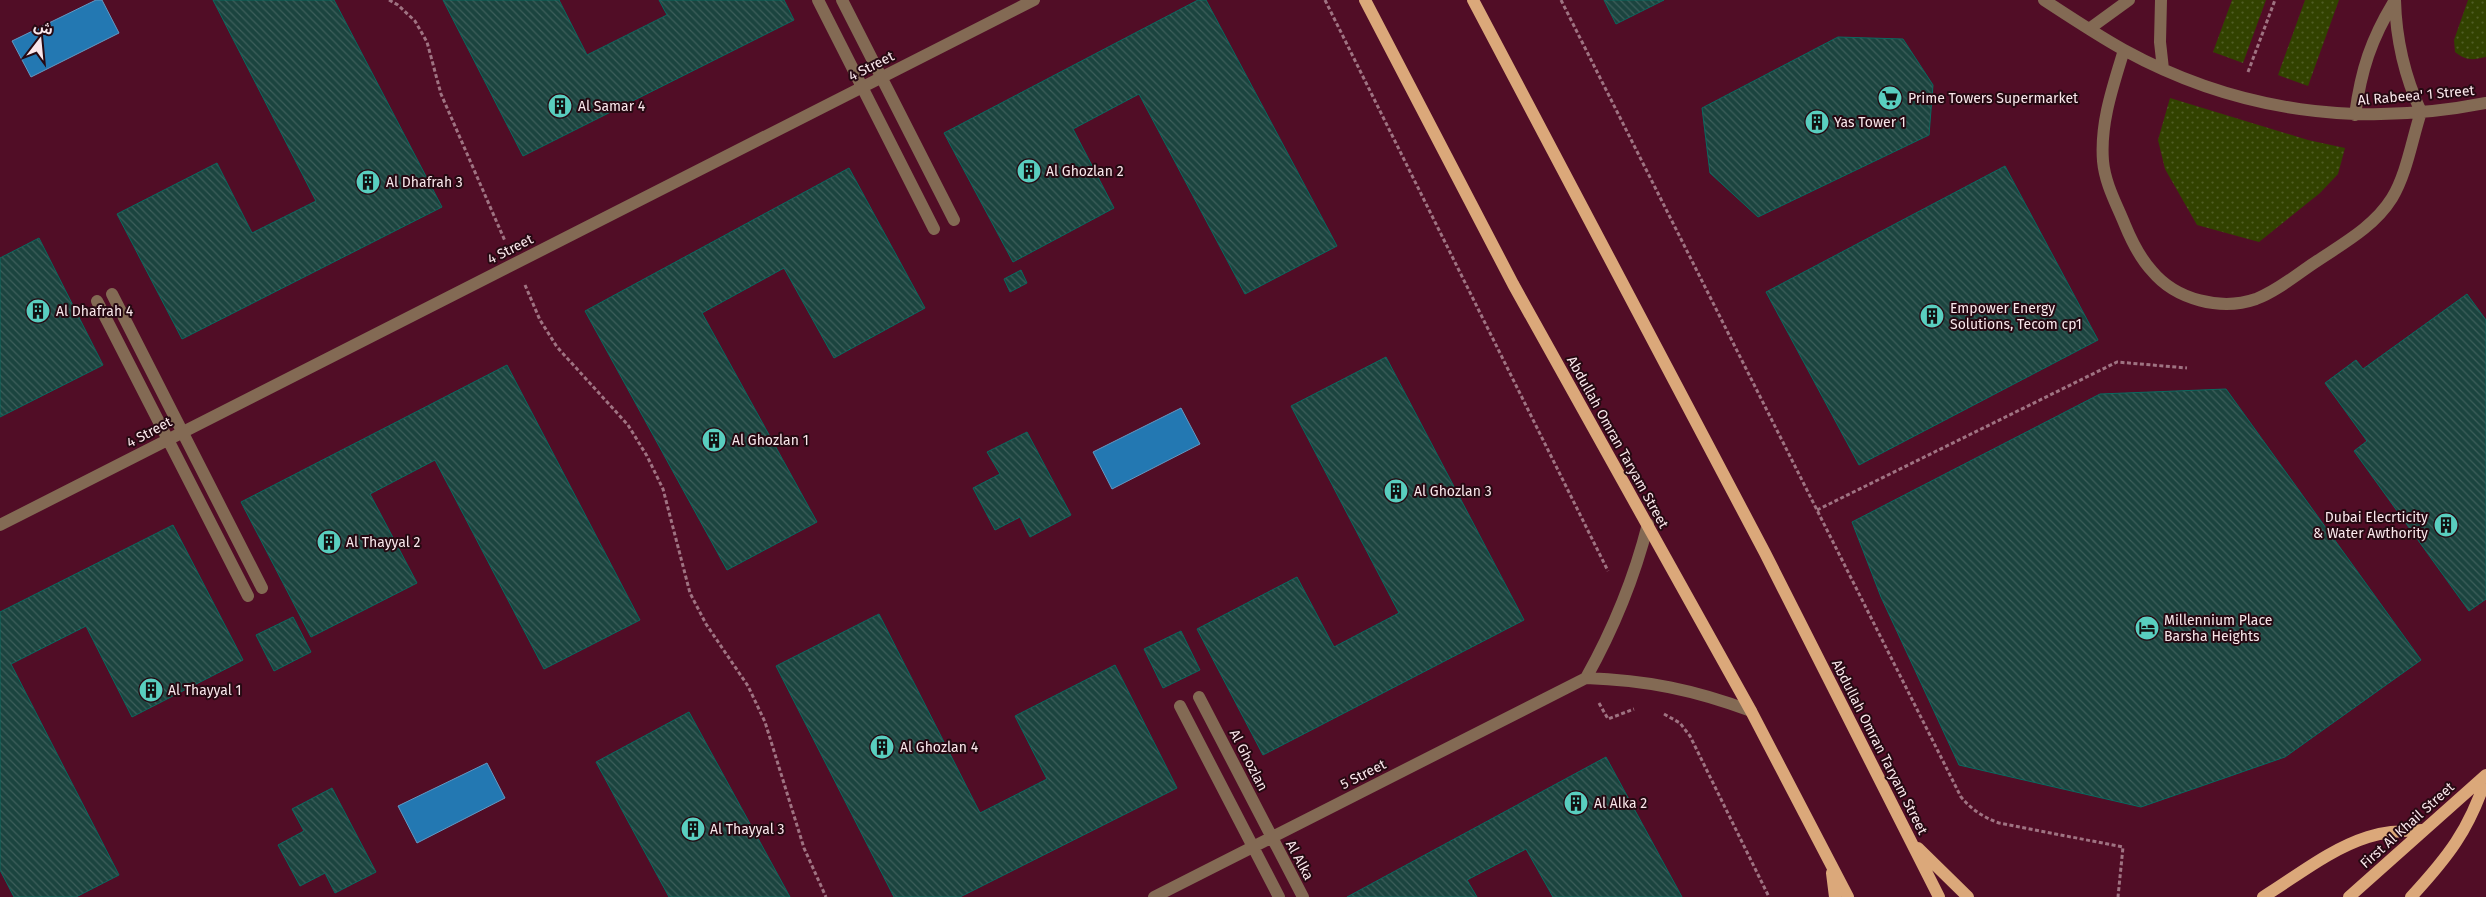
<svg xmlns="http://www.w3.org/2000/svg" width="2486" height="897" font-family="'Fira Sans','Noto Sans Arabic',sans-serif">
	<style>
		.green { fill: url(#green-dots) }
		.water { fill: #2378b2; stroke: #6399c3 }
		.building { fill: url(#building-back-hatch); stroke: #0a695f }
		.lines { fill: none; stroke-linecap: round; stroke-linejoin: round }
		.path { stroke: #9f7382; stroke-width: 3; stroke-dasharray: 4 2.5; stroke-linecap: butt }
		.minor { stroke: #836a54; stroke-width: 12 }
		.major { stroke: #dba87a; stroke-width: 12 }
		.labels { text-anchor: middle; stroke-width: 4; stroke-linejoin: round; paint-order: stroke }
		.street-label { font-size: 14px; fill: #f9e7eb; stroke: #260912 }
		.poi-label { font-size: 14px; fill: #f9e7eb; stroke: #260912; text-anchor: start }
	</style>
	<defs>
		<pattern id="green-dots" width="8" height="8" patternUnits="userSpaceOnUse" patternTransform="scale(1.25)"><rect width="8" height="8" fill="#324200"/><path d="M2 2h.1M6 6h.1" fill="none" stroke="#505d25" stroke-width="1.8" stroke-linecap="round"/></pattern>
		<pattern id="building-back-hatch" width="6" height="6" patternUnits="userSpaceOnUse" patternTransform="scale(1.25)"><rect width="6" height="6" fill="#1b443f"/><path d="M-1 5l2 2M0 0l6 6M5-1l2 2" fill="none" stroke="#3d5f5b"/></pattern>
	</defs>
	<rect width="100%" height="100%" fill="#510d26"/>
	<path class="green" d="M 2232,0 L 2266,0 L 2243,63 L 2213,52 Z
		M 2305,0 L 2339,0 L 2308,86 L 2278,75 Z
		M 2468,0 L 2486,0 L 2486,57 C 2473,60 2466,61 2455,52 L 2454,40 Z
		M 2170,98 L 2308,140 L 2345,148 L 2338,174 L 2320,193 L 2259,242 L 2197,225 L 2165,169 L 2158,140 Z"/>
	<path class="water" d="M 96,0 L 102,0 L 119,33 L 31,77 L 12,41 Z
		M 1181,408 L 1200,444 L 1112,489 L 1093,452 Z
		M 487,763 L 505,798 L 417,843 L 398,806 Z"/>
	<path class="building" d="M 213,0 L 334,0 L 442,207 L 182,339 L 117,214 L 217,163 L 252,233 L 316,201 Z
		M 443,0 L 559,0 L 587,55 L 667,15 L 659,0 L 784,0 L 794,20 L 523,156 Z
		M 1198,0 L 1206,0 L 1337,246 L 1245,294 L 1139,94 L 1073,129 L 1114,208 L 1013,262 L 944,133 Z
		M 1604,0 L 1664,0 L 1616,24 Z
		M 1838,37 L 1903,39 L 1933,85 L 1929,135 L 1758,217 L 1710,173 L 1702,108 Z
		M 2005,166 L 2098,340 L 1859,465 L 1766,292 Z
		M 849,168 L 925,308 L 834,358 L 784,268 L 702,313 L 817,522 L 727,570 L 585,311 Z
		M 39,238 L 103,365 L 0,417 L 0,258 Z
		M 1021,270 L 1027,283 L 1010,292 L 1004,279 Z
		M 2467,294 L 2486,320 L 2486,599 L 2469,611 L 2354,451 L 2367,441 L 2325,383 L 2356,360 L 2363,369 Z
		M 1386,357 L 1524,620 L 1263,755 L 1197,629 L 1297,577 L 1334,647 L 1399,613 L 1291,406 Z
		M 507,365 L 640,620 L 544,669 L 435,460 L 370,494 L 417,583 L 311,637 L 241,502 Z
		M 2226,389 L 2421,660 L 2285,757 L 2141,807 L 1959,765 L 1881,597 L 1852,522 L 2100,394 Z
		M 1027,432 L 1071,515 L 1030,537 L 1020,517 L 995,530 L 973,488 L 1000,474 L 987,452 Z
		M 173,525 L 243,660 L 132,717 L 86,626 L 11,664 L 119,875 L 76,897 L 14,897 L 0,870 L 0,612 Z
		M 879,614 L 980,813 L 1047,779 L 1015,716 L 1115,665 L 1177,788 L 960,897 L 894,897 L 776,666 Z
		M 293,617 L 311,652 L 274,671 L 256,635 Z
		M 1181,631 L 1200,670 L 1163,688 L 1144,649 Z
		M 689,712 L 790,897 L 669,897 L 596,762 Z
		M 1606,757 L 1682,897 L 1553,897 L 1526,849 L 1467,880 L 1477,897 L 1347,897 Z
		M 332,788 L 376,872 L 335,893 L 325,873 L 300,886 L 278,845 L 304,831 L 292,809 Z"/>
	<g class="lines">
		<path class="path" d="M 389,0 L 398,5 L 415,21 L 427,42 L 441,94 L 505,241
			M 1325,0 L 1608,571
			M 1561,0 L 1961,797 C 1972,810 1983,817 1999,823 L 2123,847 L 2118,897
			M 2248,72 L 2275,0
			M 525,285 L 540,320 L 557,347 L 628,425 L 647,456 L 663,489 L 690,593 L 706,624 L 748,686 L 765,722 L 804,848 L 826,897
			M 1817,510 L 2117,362 L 2187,368
			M 1599,703 L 1608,719 L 1634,709
			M 1664,714 L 1680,723 L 1690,736 L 1769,897"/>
		<path class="minor" d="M 818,0 L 934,229
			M 842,0 L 954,220
			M 2044,0 C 2070,17 2097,35 2124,50 C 2237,112 2360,128 2486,103
			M 2161,0 L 2160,42 L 2163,69
			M 2089,29 L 2129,0
			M 2124,50 C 2113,86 2100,123 2103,161 C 2105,184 2117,205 2125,225 C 2132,242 2140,258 2152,271 C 2176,300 2221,311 2256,299 C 2277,291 2296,275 2314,263 C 2342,244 2374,227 2392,198 C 2407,173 2412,139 2421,112 C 2404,75 2396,40 2395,0
			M 2355,115 C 2361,70 2371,39 2395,0
			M 112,294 L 262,588
			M 97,301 L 248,596
			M 0,525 L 1034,0
			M 1586,678 C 1614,628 1634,579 1648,524
			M 1199,697 L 1303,897
			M 1180,706 L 1279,897
			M 1154,897 L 1586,678 C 1646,680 1695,690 1751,711"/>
		<path class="major" d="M 1365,0 L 1513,284 L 1751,711 L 1848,897
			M 1473,0 L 1765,553 L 1939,897
			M 1918,848 L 1968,897
			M 1832,873 L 1835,897
			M 2263,897 C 2297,876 2330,849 2368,837 C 2386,831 2404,831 2422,830
			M 2349,897 L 2486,775
			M 2411,897 C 2448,857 2469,830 2486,778"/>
	</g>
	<defs>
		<symbol id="supermarket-disc" viewBox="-11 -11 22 22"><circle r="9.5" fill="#59cebf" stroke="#260912"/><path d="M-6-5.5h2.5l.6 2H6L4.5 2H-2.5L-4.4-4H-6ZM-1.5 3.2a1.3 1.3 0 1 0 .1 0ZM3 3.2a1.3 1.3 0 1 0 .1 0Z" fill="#111"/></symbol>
		<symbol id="building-disc" viewBox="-11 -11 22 22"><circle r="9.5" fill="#59cebf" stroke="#260912"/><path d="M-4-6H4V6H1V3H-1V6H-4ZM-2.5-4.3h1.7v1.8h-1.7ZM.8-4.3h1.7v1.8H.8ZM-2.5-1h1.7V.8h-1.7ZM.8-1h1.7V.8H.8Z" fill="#111"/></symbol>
		<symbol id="hotel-disc" viewBox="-11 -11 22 22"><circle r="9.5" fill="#59cebf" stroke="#260912"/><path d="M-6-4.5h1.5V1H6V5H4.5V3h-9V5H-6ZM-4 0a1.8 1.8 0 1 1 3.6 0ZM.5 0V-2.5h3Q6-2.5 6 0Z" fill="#111"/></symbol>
	</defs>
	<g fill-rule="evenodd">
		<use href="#supermarket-disc" x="1876" y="84" width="28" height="28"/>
		<use href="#building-disc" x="546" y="92" width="28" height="28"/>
		<use href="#building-disc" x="1803" y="108" width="28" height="28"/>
		<use href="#building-disc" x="1015" y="157" width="28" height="28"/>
		<use href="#building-disc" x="354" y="168" width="28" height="28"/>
		<use href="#building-disc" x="24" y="297" width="28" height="28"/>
		<use href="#building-disc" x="1918" y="302" width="28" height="28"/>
		<use href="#building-disc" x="700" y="426" width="28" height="28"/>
		<use href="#building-disc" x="1382" y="477" width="28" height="28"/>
		<use href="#building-disc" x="2432" y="511" width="28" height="28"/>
		<use href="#building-disc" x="315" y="528" width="28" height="28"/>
		<use href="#hotel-disc" x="2133" y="614" width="28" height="28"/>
		<use href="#building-disc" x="137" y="676" width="28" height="28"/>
		<use href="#building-disc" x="868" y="733" width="28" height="28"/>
		<use href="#building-disc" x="1562" y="789" width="28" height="28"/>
		<use href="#building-disc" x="679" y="815" width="28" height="28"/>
	</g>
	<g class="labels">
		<g class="street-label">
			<text transform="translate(871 66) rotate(-27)" y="5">4 Street</text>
			<text transform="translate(2416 95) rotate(-5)" y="5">Al Rabeea' 1 Street</text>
			<text transform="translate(510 249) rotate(-27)" y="5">4 Street</text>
			<text transform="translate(149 432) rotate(-28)" y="5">4 Street</text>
			<text transform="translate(1618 442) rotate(61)" y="5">Abdullah Omran Taryam Street</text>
			<text transform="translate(1880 747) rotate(63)" y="5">Abdullah Omran Taryam Street</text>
			<text transform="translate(1249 760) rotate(63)" y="5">Al Ghozlan</text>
			<text transform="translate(1363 774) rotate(-27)" y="5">5 Street</text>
			<text transform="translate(2407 825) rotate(-42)" y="5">First Al Khail Street</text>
			<text transform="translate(1300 860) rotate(62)" y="5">Al Alka</text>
		</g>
		<g class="poi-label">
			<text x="1908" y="103">Prime Towers Supermarket</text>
			<text x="578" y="111">Al Samar 4</text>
			<text x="1834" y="127">Yas Tower 1</text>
			<text x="1046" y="176">Al Ghozlan 2</text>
			<text x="386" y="187">Al Dhafrah 3</text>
			<text x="1950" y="313">Empower Energy<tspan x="1950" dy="16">Solutions, Tecom cp1</tspan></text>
			<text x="56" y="316">Al Dhafrah 4</text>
			<text x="732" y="445">Al Ghozlan 1</text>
			<text x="1414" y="496">Al Ghozlan 3</text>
			<text x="2428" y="522" text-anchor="end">Dubai Elecrticity<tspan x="2428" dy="16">&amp; Water Awthority</tspan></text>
			<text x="346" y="547">Al Thayyal 2</text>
			<text x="2164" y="625">Millennium Place<tspan x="2164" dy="16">Barsha Heights</tspan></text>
			<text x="168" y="695">Al Thayyal 1</text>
			<text x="900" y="752">Al Ghozlan 4</text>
			<text x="1594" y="808">Al Alka 2</text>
			<text x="710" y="834">Al Thayyal 3</text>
		</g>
	</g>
	<g transform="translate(40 40) rotate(16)" stroke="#260912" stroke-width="4" paint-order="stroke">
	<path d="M0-4L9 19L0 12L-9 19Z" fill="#f9e7eb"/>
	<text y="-8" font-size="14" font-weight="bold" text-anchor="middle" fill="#f9e7eb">ش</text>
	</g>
</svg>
